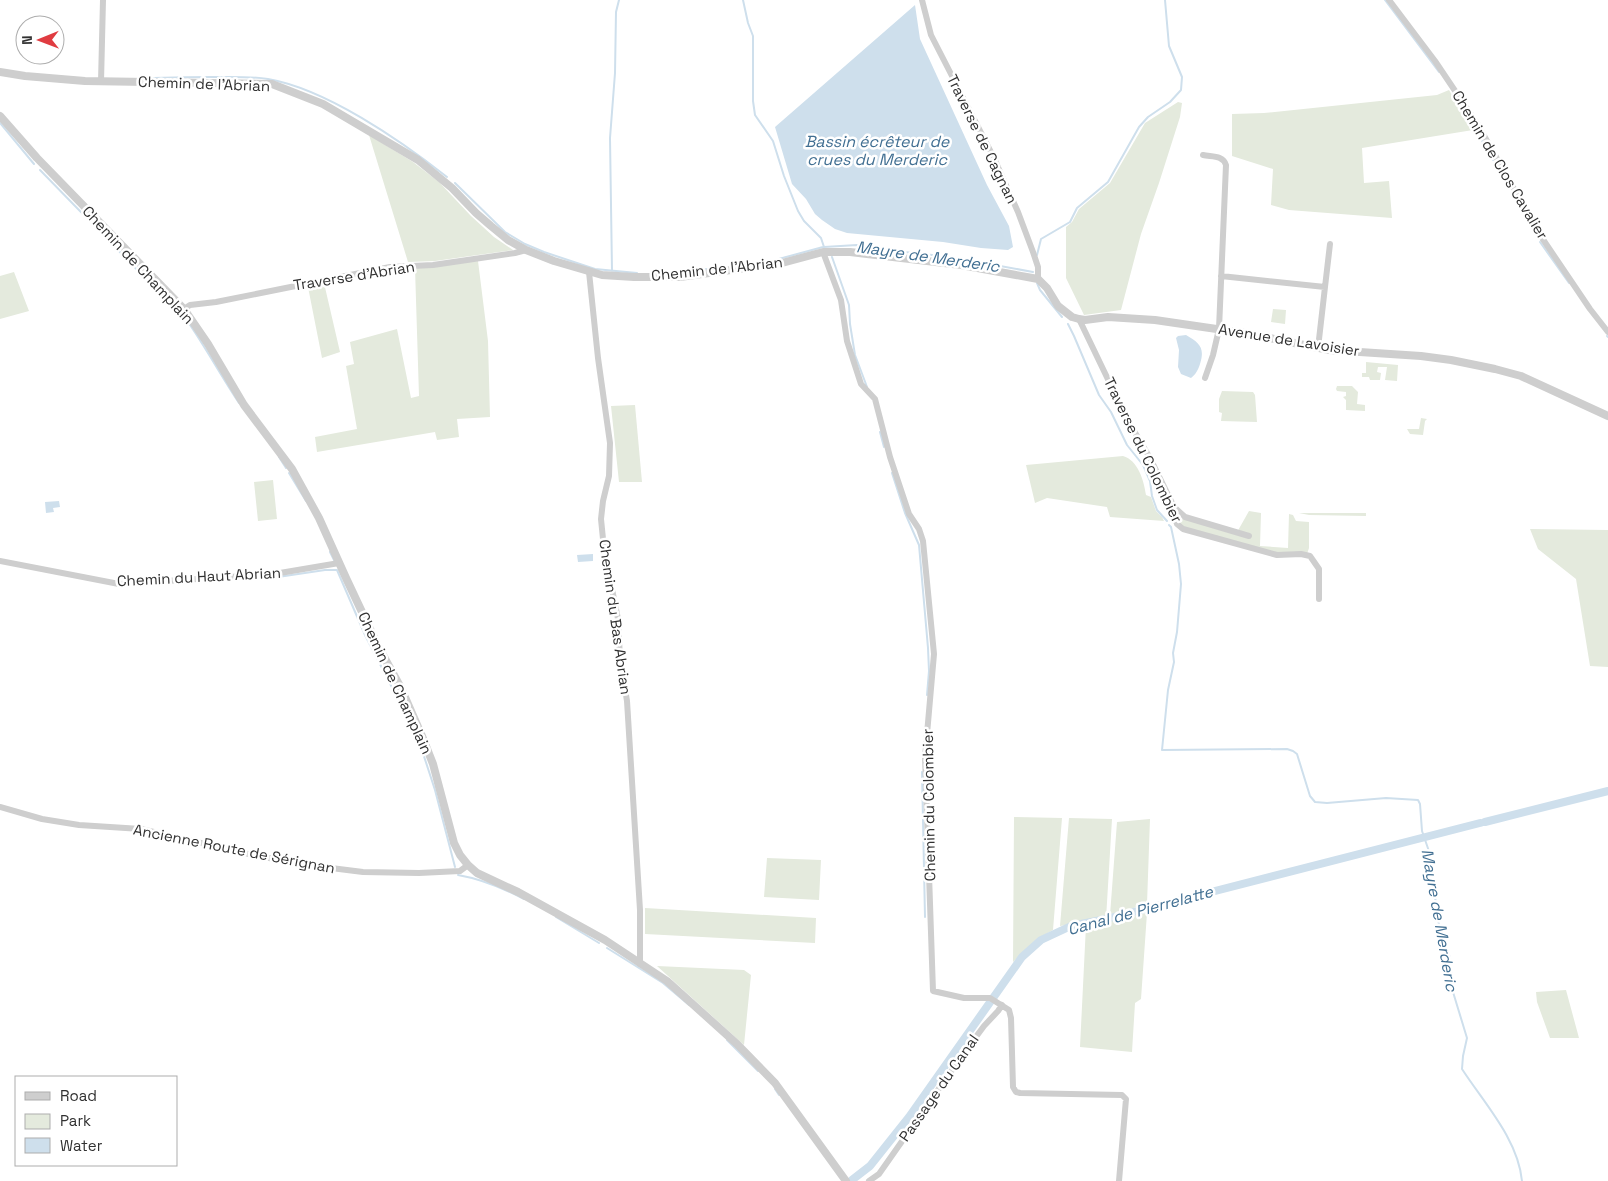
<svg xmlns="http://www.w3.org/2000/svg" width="1608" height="1181" font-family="'Space Grotesk',sans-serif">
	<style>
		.green { fill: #e4eadd }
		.water { fill: #cedfec }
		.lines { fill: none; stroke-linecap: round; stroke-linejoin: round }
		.stream { stroke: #cedfec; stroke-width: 2 }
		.canal { stroke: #cedfec; stroke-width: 8 }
		.minor { stroke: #cecece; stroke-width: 6 }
		.tertiary { stroke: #cecece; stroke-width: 8 }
		.labels { text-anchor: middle; stroke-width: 5; stroke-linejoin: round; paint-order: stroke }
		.street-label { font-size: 15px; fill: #313131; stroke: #fff }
		.water-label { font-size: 16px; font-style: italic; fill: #416f92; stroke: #fff }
	</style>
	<rect width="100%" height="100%" fill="#fff"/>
	<path class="green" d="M 1449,90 L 1473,130 L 1362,148 L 1364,183 L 1389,181 L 1392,218 L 1289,210 L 1271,205 L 1273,169 L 1232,156 L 1232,114 L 1264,113 L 1437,95 Z
		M 1178,102 L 1182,103 L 1180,117 L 1159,183 L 1141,234 L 1121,310 L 1084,315 L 1066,278 L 1066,227 L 1072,222 L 1079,209 L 1110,183 L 1145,123 Z
		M 369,135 L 413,162 L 439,182 L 471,216 L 494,237 L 513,250 L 435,261 L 408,262 Z
		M 478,261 L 488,341 L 490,417 L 457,419 L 459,437 L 437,440 L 435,432 L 317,452 L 315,437 L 357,429 L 346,366 L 354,364 L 350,342 L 397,329 L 411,398 L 419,396 L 415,268 Z
		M 14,272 L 29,311 L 0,319 L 0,276 Z
		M 324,283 L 340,352 L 322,358 L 308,287 Z
		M 1273,309 L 1286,310 L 1285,324 L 1271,322 Z
		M 1366,362 L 1398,365 L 1397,381 L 1385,380 L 1387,367 L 1378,367 L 1377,372 L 1381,373 L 1380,380 L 1370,380 L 1369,377 L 1362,377 L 1362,373 L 1366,373 Z
		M 1337,386 L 1352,386 L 1358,392 L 1357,404 L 1365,405 L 1365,411 L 1346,410 L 1346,400 L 1343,397 L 1346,396 L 1346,392 L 1337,391 L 1336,389 Z
		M 1222,391 L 1253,392 L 1255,395 L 1257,422 L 1221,421 L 1222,413 L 1219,412 L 1219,399 Z
		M 635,405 L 642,482 L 619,482 L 611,406 Z
		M 1421,418 L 1427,419 L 1425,421 L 1423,435 L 1410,434 L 1407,429 L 1419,429 Z
		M 1123,456 C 1138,460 1144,481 1146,495 L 1151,497 L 1156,511 L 1162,517 L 1164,521 L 1110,517 L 1107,507 L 1047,498 L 1035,503 L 1026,465 Z
		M 273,480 L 277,519 L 258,521 L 254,482 Z
		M 1249,511 L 1261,513 L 1260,546 L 1288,548 L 1289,514 L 1293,515 L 1296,521 L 1309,522 L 1309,548 L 1307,554 L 1277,554 L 1184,528 L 1178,522 L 1179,519 L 1183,519 L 1236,534 Z
		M 1299,513 L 1366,513 L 1366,516 L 1309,515 Z
		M 1530,529 L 1608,530 L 1608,667 L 1590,666 L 1576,579 L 1538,549 Z
		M 1014,817 L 1062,818 L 1053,930 L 1039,938 L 1013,962 Z
		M 1069,818 L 1112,819 L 1106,919 L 1060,926 Z
		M 1150,819 L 1147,904 L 1110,915 L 1117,822 Z
		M 767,858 L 821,860 L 819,900 L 764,897 Z
		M 645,908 L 816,918 L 815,943 L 645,934 Z
		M 1147,913 L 1141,999 L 1135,1003 L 1132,1052 L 1080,1047 L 1086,925 Z
		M 657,966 L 744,970 L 751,975 L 744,1045 Z
		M 1566,990 L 1579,1038 L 1550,1038 L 1537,1002 L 1536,992 Z"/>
	<path class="water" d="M 915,5 L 920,39 L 987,185 L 1009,226 L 1013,247 L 1008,250 L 981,248 L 943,242 L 847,233 L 835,229 L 822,220 L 815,214 L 806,199 L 792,184 L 775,127 Z
		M 1186,335 C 1200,343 1205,348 1200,364 C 1198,370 1196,374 1191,378 L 1181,374 L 1178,367 L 1179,350 L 1176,338 L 1178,336 Z
		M 59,501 L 60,507 L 53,508 L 54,512 L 46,513 L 45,502 Z
		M 593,554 L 593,561 L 578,562 L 577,555 Z"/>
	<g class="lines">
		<path class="stream" d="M 743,0 L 748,23 L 753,36 L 753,101 L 755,115 L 773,141 L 784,176 L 798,211 L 804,221 L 821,238 L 824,247 L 857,245 L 895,251 L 951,257 L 1033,272
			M 1385,0 L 1439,72
			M 138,78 C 163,78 187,77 211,77 C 230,77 249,76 268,79 C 326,89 400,140 447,177
			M 1468,116 L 1493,160
			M 0,123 L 34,164
			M 40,170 L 188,322 C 206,348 221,376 239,403
			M 1498,170 L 1508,187
			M 455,183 L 505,232 L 525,244 L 544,252 L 595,269 L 637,273
			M 1514,197 L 1533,229
			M 1540,242 L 1569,283
			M 1037,255 L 1041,239 L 1070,222 L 1077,208 L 1108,182 L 1139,127 L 1148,117 L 1170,102 L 1181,90 L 1182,77 L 1169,46 L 1165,0
			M 832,257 L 849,305 L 850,324 L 855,355 L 867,387
			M 775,260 L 823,247
			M 612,271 L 610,138 L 615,73 L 616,12 L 619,0
			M 666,273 L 708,269
			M 1037,283 L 1040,290 L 1062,317
			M 1068,324 L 1074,336 L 1099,395 L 1111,412 L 1127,445 L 1143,465 L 1150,481 L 1152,496 L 1157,510 L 1167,521
			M 1607,336 L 1608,337
			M 880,432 L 884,447
			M 279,457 L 286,468
			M 289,473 L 306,501
			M 892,473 L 905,513 L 919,545 L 928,648 L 929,671 L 927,695
			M 1169,525 L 1171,527 L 1179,564 L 1181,584 L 1177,632 L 1173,653 L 1174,662 L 1168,690 L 1162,750 L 1287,749 L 1293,751 L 1297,754 L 1310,796 L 1315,802 L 1327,803 L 1386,798 L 1418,800 L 1420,804 L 1422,831 L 1432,860 L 1437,918 L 1450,958 L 1453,992 L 1467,1038 L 1463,1056 L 1462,1069 C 1484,1103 1518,1139 1522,1181
			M 330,552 L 334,560
			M 278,577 L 325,570 L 337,570 L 365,635 L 418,738 L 435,790 L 455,867
			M 255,578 L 265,578
			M 922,772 L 925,917
			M 458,875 C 481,879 503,888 524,899
			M 556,917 L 599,943
			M 607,948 L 663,983 L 689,1005
			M 727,1040 L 758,1071
			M 775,1089 L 779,1095"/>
		<path class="canal" d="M 1485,822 L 1608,791
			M 852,1180 L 870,1166 L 909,1117 L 1022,957 L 1041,940 L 1071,926 L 1106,919 L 1480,823"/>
		<path class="minor" d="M 922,0 L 931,35 L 993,156 L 1018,212 L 1033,252 L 1038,267 L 1038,279
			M 1389,0 L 1435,61 L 1478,125 L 1540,235 L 1590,309 L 1608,332
			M 101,82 L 103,0
			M 1203,155 C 1212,157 1223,155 1226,165 L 1219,329 L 1213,355 L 1205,378
			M 823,252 L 841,300 L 847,341 L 861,384 L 875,399 L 890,457 L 909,514 L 919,529 L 923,541 L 934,654 L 925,757 L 933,991 L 964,998 L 990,998 L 1009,1010 L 1011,1018 L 1013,1087 L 1016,1092 L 1020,1093 L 1122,1095 L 1126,1099 L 1119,1181
			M 589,272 L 598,358 L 610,443 L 609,476 L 603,501 L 601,519 L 604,549 L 618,619 L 620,659 L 627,701 L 640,910 L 640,964
			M 1221,276 L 1325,287 L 1318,348
			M 1325,287 L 1330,244
			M 184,309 L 190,305 L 216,302 L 390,267 L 433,265 L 515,253 L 526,250
			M 1079,319 L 1127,419 L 1150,458 L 1174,507 L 1175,518 L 1177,524 L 1183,529 L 1277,555 L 1301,554 L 1310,556 L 1319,569 L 1319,599
			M 1174,507 L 1185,517 L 1249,536
			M 0,561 L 119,584 L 274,574 L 339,563
			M 0,807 L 42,819 L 79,825 L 141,829 L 257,856 L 323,867 L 363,872 L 419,873 L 460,871 L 468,865
			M 869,1181 L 879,1174 L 964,1053 L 984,1026 L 998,1011 L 1002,1005"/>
		<path class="tertiary" d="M 0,72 L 25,76 L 85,81 L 272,84 L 323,104 L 418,160 L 452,188 L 476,213 L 491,226 L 508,240 L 526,250 L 554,261 L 602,275 L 634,277 L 680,277 L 782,263 L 823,252 L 850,252 L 961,265 L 1038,279 L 1047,288 L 1058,306 L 1072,317 L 1079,319 L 1085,320 L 1108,317 L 1155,320 L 1244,333 L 1329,350 L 1421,356 L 1451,360 L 1495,369 L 1521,376 L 1608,416
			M 0,116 L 37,158 L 184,309 L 208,344 L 244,405 L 292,469 L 319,518 L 346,578 L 378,646 L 401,688 L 422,736 L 433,764 L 454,843 L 460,855 L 468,865 L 477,873 L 518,892 L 605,940 L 667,981 L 737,1044 L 775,1083 L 846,1181"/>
	</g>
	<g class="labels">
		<g class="street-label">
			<text transform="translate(204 84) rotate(2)" y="5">Chemin de l'Abrian</text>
			<text transform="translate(982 139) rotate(64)" y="5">Traverse de Cagnan</text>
			<text transform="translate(1500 165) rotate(59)" y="5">Chemin de Clos Cavalier</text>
			<text transform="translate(138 265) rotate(47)" y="5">Chemin de Champlain</text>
			<text transform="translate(717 269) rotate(-6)" y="5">Chemin de l'Abrian</text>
			<text transform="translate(354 276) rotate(-9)" y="5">Traverse d'Abrian</text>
			<text transform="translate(1289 340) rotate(9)" y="5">Avenue de Lavoisier</text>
			<text transform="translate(1143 450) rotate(64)" y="5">Traverse du Colombier</text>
			<text transform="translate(199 577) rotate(-3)" y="5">Chemin du Haut Abrian</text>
			<text transform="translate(615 617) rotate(82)" y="5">Chemin du Bas Abrian</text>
			<text transform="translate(395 683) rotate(65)" y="5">Chemin de Champlain</text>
			<text transform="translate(929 805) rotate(-91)" y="5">Chemin du Colombier</text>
			<text transform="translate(234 849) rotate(11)" y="5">Ancienne Route de Sérignan</text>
			<text transform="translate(939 1088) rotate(-55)" y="5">Passage du Canal</text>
		</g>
		<g class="water-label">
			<text x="877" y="147">Bassin écrêteur de<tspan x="877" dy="18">crues du Merderic</tspan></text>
			<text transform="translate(928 256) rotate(8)" y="6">Mayre de Merderic</text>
			<text transform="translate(1140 910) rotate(-15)" y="6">Canal de Pierrelatte</text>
			<text transform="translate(1440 920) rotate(80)" y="6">Mayre de Merderic</text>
		</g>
	</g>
	<rect x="15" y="1076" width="162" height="90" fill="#ffffff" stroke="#adadad"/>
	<rect x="25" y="1092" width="25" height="8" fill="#cecece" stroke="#adadad"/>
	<text x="60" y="1101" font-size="15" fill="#313131">Road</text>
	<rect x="25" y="1114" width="25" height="15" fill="#e4eadd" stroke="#adadad"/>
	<text x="60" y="1126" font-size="15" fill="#313131">Park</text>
	<rect x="25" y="1138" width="25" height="15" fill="#cedfec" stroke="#adadad"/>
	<text x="60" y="1151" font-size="15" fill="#313131">Water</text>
	<g transform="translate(40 40) rotate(269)"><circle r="24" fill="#ffffff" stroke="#adadad"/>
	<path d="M0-4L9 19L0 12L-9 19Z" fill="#e03c41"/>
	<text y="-8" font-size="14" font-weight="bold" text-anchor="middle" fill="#313131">N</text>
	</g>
</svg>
